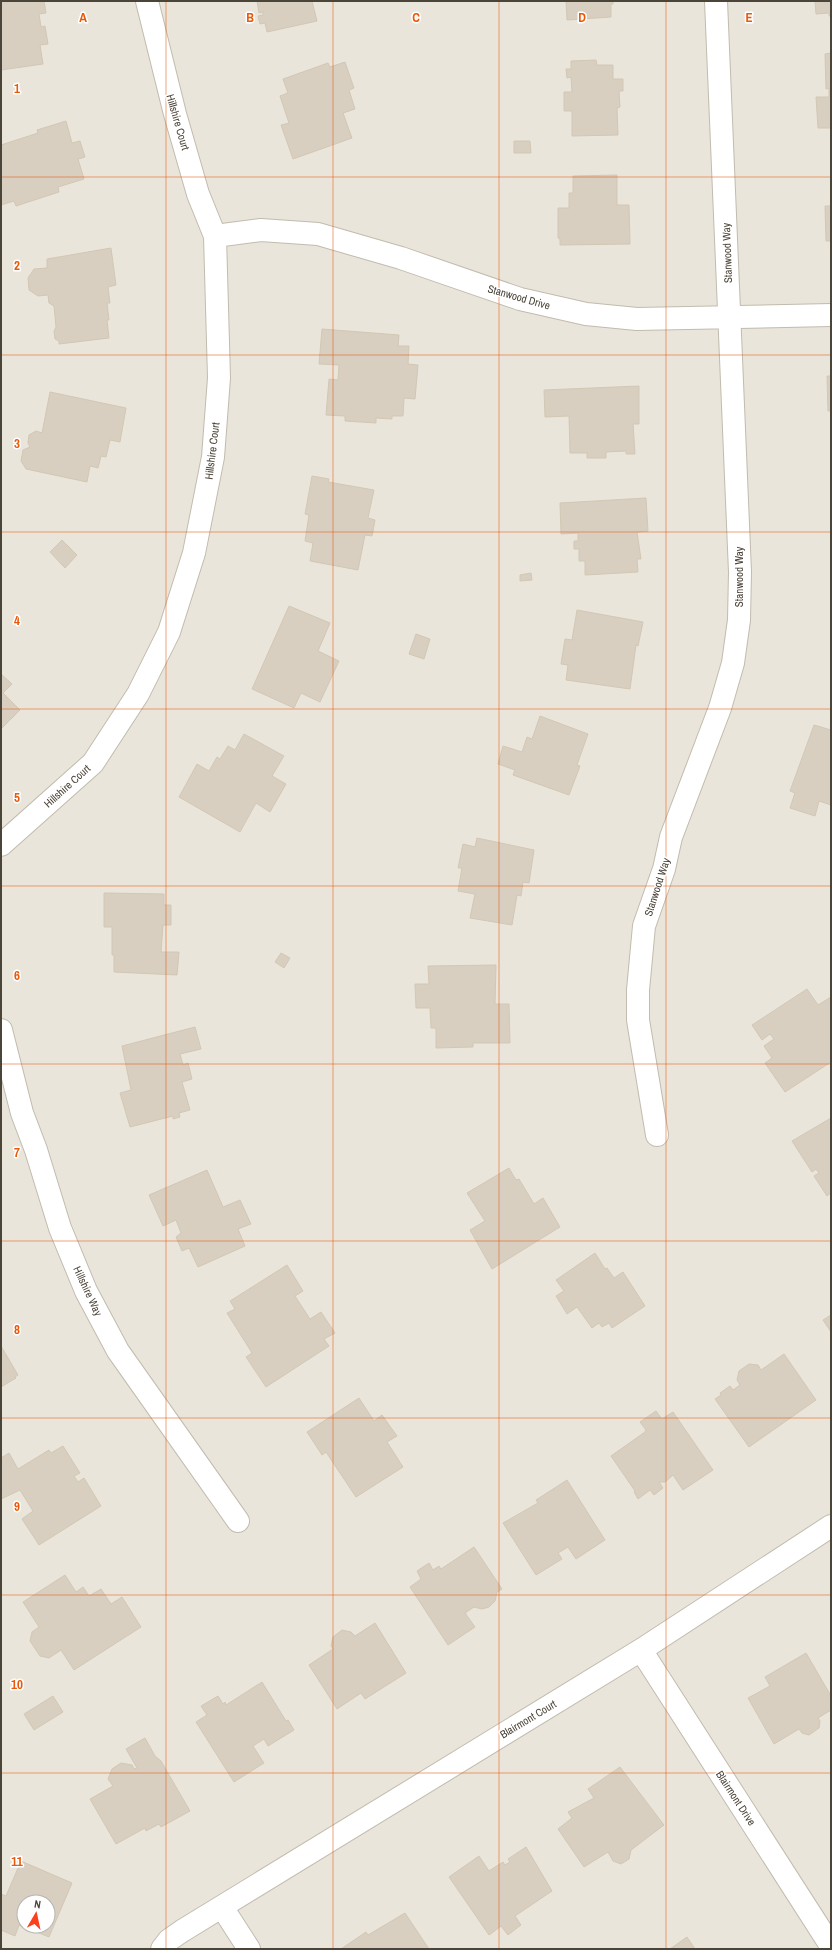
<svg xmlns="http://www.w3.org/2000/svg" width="832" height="1950" font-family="'Archivo Narrow',sans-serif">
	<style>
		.residential { fill: #eae5da; fill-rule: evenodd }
		.building { fill: #d8cfc1; stroke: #d3c7b4; fill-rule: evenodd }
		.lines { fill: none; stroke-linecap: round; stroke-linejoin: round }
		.street-casing { stroke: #c2bbae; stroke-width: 24 }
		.street { stroke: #fff; stroke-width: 22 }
		.grid { fill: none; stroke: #e8590c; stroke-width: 1; stroke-opacity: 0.55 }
		.labels { text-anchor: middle; stroke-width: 3; stroke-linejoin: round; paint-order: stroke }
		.street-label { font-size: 11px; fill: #4b4439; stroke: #fff }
		.grid-label { font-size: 13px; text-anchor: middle; font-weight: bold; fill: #e8590c; stroke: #fff; stroke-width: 3; stroke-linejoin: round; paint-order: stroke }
	</style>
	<rect width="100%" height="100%" fill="#f6f3ec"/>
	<path class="residential" d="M 1,1 L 831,1 L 831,1949 L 1,1949 ZM 24,1902 L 48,1902 L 48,1926 L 24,1926 Z"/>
	<path class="building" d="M 1,1 L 44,1 L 46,13 L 39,14 L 41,27 L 45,26 L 48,44 L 40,45 L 43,64 L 1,70 Z
		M 257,1 L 312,1 L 317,21 L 267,32 L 265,23 L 260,24 L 258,16 L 263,15 L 263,12 L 259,13 Z
		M 566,1 L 613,1 L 613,4 L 611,4 L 611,17 L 567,20 Z
		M 815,1 L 831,1 L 831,16 L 829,16 L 829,13 L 816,14 Z
		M 831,53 L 831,128 L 818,128 L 816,97 L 829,97 L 829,88 L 826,89 L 825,54 Z
		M 596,60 L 597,65 L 613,65 L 613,79 L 623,79 L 623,91 L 619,91 L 620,107 L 617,108 L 618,135 L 572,136 L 572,111 L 564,111 L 564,92 L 572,92 L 571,77 L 567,78 L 566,69 L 571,69 L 571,61 Z
		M 345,62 L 354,88 L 349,90 L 355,109 L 343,113 L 352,138 L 293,159 L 281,125 L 289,123 L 280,96 L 288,93 L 283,79 L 328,63 L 330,67 Z
		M 66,121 L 72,143 L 80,141 L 85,157 L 78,159 L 84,179 L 58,187 L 59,192 L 16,206 L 14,201 L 1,205 L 1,145 L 38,133 L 37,130 Z
		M 514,141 L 530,141 L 531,153 L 514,153 Z
		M 617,175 L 617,205 L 629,205 L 630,244 L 560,245 L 560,239 L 558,238 L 558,208 L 569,208 L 569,193 L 573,193 L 573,176 Z
		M 825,206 L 831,206 L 831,241 L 826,241 Z
		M 111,248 L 116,285 L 108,287 L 110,303 L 107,303 L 109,320 L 107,320 L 109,338 L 59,344 L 59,341 L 55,339 L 54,331 L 56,327 L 54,306 L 49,303 L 48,295 L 38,296 L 29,290 L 28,278 L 34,269 L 47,268 L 47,259 Z
		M 322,329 L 399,335 L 398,346 L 409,346 L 408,364 L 418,365 L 415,399 L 404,398 L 403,416 L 392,416 L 392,419 L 376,418 L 376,423 L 345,421 L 345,416 L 326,415 L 329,379 L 338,380 L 339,365 L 319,364 Z
		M 827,376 L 831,376 L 831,411 L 828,411 Z
		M 639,386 L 639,424 L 633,424 L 635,454 L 626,454 L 626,451 L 606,452 L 606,458 L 587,458 L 587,453 L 570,453 L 569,416 L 545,417 L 544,390 Z
		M 50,392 L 126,408 L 120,442 L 110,440 L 106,457 L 101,456 L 98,468 L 90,466 L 87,482 L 26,469 L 21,461 L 23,450 L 30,447 L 28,443 L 29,435 L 36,431 L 42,433 Z
		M 312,476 L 329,479 L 328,482 L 374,490 L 368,518 L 375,520 L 372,536 L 365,535 L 358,570 L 310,561 L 313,543 L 305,541 L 309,515 L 305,514 Z
		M 646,498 L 648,531 L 637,532 L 641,559 L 637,559 L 638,572 L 585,575 L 585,561 L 579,561 L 579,549 L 574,549 L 574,541 L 578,541 L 578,533 L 561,534 L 560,503 Z
		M 62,540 L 77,555 L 65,568 L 50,552 Z
		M 531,573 L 532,580 L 520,581 L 520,575 Z
		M 289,606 L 330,623 L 318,651 L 339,661 L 320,702 L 301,693 L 294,708 L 252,689 Z
		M 577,610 L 643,622 L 638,646 L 636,645 L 630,689 L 566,680 L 568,665 L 561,664 L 565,639 L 572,640 Z
		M 416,634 L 430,639 L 424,659 L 409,654 Z
		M 1,674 L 12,684 L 3,693 L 20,710 L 1,729 Z
		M 540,716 L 588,734 L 577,765 L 580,766 L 569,795 L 513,775 L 515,770 L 498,764 L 503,746 L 522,752 L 527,737 L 532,739 Z
		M 814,725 L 831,730 L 831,805 L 819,801 L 815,816 L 790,808 L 795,793 L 790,791 Z
		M 244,734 L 284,756 L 272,776 L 286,784 L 270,812 L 256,803 L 240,832 L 179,797 L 197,764 L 209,771 L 217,757 L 220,759 L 228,746 L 235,750 Z
		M 477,838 L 534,850 L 529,883 L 523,882 L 521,896 L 517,895 L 512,925 L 470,918 L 475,894 L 458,891 L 462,868 L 458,868 L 463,844 L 475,847 Z
		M 104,893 L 164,894 L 164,905 L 171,905 L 171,925 L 163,925 L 161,952 L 179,952 L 177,975 L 114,972 L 114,955 L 112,955 L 112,927 L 104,927 Z
		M 281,953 L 290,958 L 284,968 L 275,962 Z
		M 496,965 L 495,1004 L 509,1004 L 510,1043 L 473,1043 L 473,1047 L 436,1048 L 436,1028 L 431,1028 L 430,1008 L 416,1008 L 415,984 L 429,984 L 428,966 Z
		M 807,989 L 818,1005 L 831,997 L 831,1062 L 785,1092 L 765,1063 L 772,1058 L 764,1046 L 774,1039 L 770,1034 L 762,1040 L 752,1025 Z
		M 195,1027 L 201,1049 L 180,1054 L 183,1065 L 188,1063 L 192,1079 L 182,1082 L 190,1110 L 179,1113 L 180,1117 L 173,1119 L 173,1116 L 130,1127 L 120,1093 L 131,1090 L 122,1046 Z
		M 831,1118 L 831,1193 L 827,1196 L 814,1176 L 819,1173 L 816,1169 L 812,1172 L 792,1141 Z
		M 509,1168 L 516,1180 L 519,1179 L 534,1204 L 543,1198 L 560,1227 L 492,1269 L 470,1230 L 485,1221 L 467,1193 Z
		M 207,1170 L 223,1207 L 240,1200 L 251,1224 L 238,1229 L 245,1246 L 198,1267 L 189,1248 L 182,1251 L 176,1237 L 181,1233 L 176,1220 L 163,1226 L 149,1195 Z
		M 595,1253 L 605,1269 L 607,1268 L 614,1278 L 623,1272 L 645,1306 L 612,1328 L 609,1323 L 602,1327 L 599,1323 L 592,1328 L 577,1307 L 567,1314 L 556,1296 L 564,1291 L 556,1280 Z
		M 287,1265 L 303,1291 L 295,1296 L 310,1319 L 321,1312 L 335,1333 L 324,1339 L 329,1346 L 266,1387 L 246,1357 L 252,1353 L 227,1313 L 235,1309 L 230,1301 Z
		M 831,1315 L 831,1332 L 823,1320 Z
		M 1,1346 L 18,1375 L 15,1377 L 16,1378 L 1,1387 Z
		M 784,1354 L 816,1400 L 749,1447 L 715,1399 L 721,1395 L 720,1393 L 730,1386 L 733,1390 L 740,1385 L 737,1380 L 739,1371 L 749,1364 L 758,1365 L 761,1370 Z
		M 359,1398 L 374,1421 L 382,1415 L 397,1436 L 387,1442 L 403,1467 L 356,1497 L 326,1452 L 322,1455 L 307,1432 Z
		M 656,1411 L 662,1419 L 673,1412 L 713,1470 L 683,1490 L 673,1475 L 665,1482 L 659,1482 L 663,1488 L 654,1495 L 650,1490 L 638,1499 L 634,1492 L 635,1491 L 611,1456 L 645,1432 L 646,1430 L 640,1422 Z
		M 63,1446 L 80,1473 L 74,1476 L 78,1482 L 84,1478 L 101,1506 L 39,1545 L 22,1519 L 33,1511 L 20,1490 L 1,1499 L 1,1458 L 9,1453 L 18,1469 L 49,1450 L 51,1453 Z
		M 567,1480 L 605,1540 L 576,1559 L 568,1547 L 558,1553 L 562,1559 L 536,1575 L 503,1523 L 538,1503 L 536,1500 Z
		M 474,1547 L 502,1589 L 497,1592 L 495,1601 L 489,1607 L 482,1609 L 474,1607 L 465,1613 L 475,1627 L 448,1645 L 410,1587 L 421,1579 L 417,1571 L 429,1563 L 433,1570 L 439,1566 L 441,1569 Z
		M 65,1575 L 76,1592 L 83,1587 L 89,1596 L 101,1589 L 111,1604 L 122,1597 L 141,1627 L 74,1670 L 61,1650 L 49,1658 L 40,1656 L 30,1641 L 32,1632 L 39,1627 L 23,1602 Z
		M 375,1623 L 406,1673 L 365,1699 L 361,1693 L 337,1709 L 309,1665 L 333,1649 L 331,1646 L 333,1637 L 342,1630 L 351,1632 L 355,1636 Z
		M 806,1653 L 831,1696 L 831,1710 L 818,1718 L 820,1721 L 819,1728 L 809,1735 L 802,1733 L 799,1729 L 774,1744 L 748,1698 L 770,1686 L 765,1677 Z
		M 262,1682 L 286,1721 L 288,1720 L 294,1730 L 268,1746 L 264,1739 L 253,1746 L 264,1763 L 234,1782 L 196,1722 L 207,1715 L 201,1706 L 218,1696 L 223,1704 L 225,1702 L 226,1705 Z
		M 53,1696 L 63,1712 L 34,1730 L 24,1714 Z
		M 145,1738 L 155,1756 L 161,1761 L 190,1811 L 161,1827 L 159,1824 L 146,1831 L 145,1828 L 116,1844 L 90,1799 L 113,1786 L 108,1779 L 112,1769 L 121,1763 L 132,1765 L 134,1769 L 137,1768 L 126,1749 Z
		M 620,1767 L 664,1825 L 631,1850 L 629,1859 L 621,1864 L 613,1861 L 608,1852 L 584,1867 L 558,1829 L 572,1818 L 568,1812 L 594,1798 L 588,1789 Z
		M 526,1847 L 552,1891 L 515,1916 L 521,1925 L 508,1935 L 501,1926 L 489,1935 L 449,1877 L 479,1856 L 489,1871 L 503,1862 L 505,1865 L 510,1862 L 508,1859 Z
		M 21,1861 L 72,1883 L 49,1937 L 19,1925 L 15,1936 L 1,1930 L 1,1894 L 6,1896 ZM 24,1902 L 48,1902 L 48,1926 L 24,1926 Z
		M 405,1913 L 429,1949 L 341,1949 L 366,1932 L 368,1935 Z
		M 687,1937 L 695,1949 L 670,1949 Z"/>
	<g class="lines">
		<defs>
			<path id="street" d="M 215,236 L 261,230 L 318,234 L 401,258 L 520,299 L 586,314 L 637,319 L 831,315
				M 1,845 L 93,763 L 138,694 L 169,632 L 194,553 L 213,457 L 219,378 L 215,236 L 198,194 L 175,114 L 147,1
				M 1,1030 L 22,1113 L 36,1150 L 60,1228 L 86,1291 L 118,1351 L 238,1521
				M 657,1135 L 638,1020 L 638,990 L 644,926 L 664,869 L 671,837 L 720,708 L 733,663 L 739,620 L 740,572 L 716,1
				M 641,1650 L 831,1946
				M 222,1907 L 249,1949
				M 162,1949 L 169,1940 L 182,1931 L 641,1650 L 831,1526"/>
		</defs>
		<use href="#street" class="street-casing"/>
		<use href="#street" class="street"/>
	</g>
	<path class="grid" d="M 166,1 L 166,1949M 333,1 L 333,1949M 499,1 L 499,1949M 666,1 L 666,1949M 1,177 L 831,177M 1,355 L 831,355M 1,532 L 831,532M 1,709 L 831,709M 1,886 L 831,886M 1,1064 L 831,1064M 1,1241 L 831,1241M 1,1418 L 831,1418M 1,1595 L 831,1595M 1,1773 L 831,1773"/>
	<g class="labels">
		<g class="street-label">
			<text transform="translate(178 122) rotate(74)" y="4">Hillshire Court</text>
			<text transform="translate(727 253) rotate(-92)" y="4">Stanwood Way</text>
			<text transform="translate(519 297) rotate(16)" y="4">Stanwood Drive</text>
			<text transform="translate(212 451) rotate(-83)" y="4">Hillshire Court</text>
			<text transform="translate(739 577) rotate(-90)" y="4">Stanwood Way</text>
			<text transform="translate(67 786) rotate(-42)" y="4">Hillshire Court</text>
			<text transform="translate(657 887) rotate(-72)" y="4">Stanwood Way</text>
			<text transform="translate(88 1291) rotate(65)" y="4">Hillshire Way</text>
			<text transform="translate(528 1719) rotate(-31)" y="4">Blairmont Court</text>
			<text transform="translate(736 1798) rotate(57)" y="4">Blairmont Drive</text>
		</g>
	</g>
	<g class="grid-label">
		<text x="83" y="22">A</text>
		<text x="250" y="22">B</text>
		<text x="416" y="22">C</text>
		<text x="582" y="22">D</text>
		<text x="749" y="22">E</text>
		<text x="17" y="93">1</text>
		<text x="17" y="270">2</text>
		<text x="17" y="448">3</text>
		<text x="17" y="625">4</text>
		<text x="17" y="802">5</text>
		<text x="17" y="980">6</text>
		<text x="17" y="1157">7</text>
		<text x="17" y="1334">8</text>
		<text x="17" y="1511">9</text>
		<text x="17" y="1689">10</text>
		<text x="17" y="1866">11</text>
	</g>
	<rect width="832" height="1950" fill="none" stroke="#4b4439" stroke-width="4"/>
	<g transform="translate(36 1914) rotate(9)"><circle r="19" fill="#ffffff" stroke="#b7b4b0"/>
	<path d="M0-3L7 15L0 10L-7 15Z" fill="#fc3f1d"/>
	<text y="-6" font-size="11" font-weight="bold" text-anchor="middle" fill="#4b4439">N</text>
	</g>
</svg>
